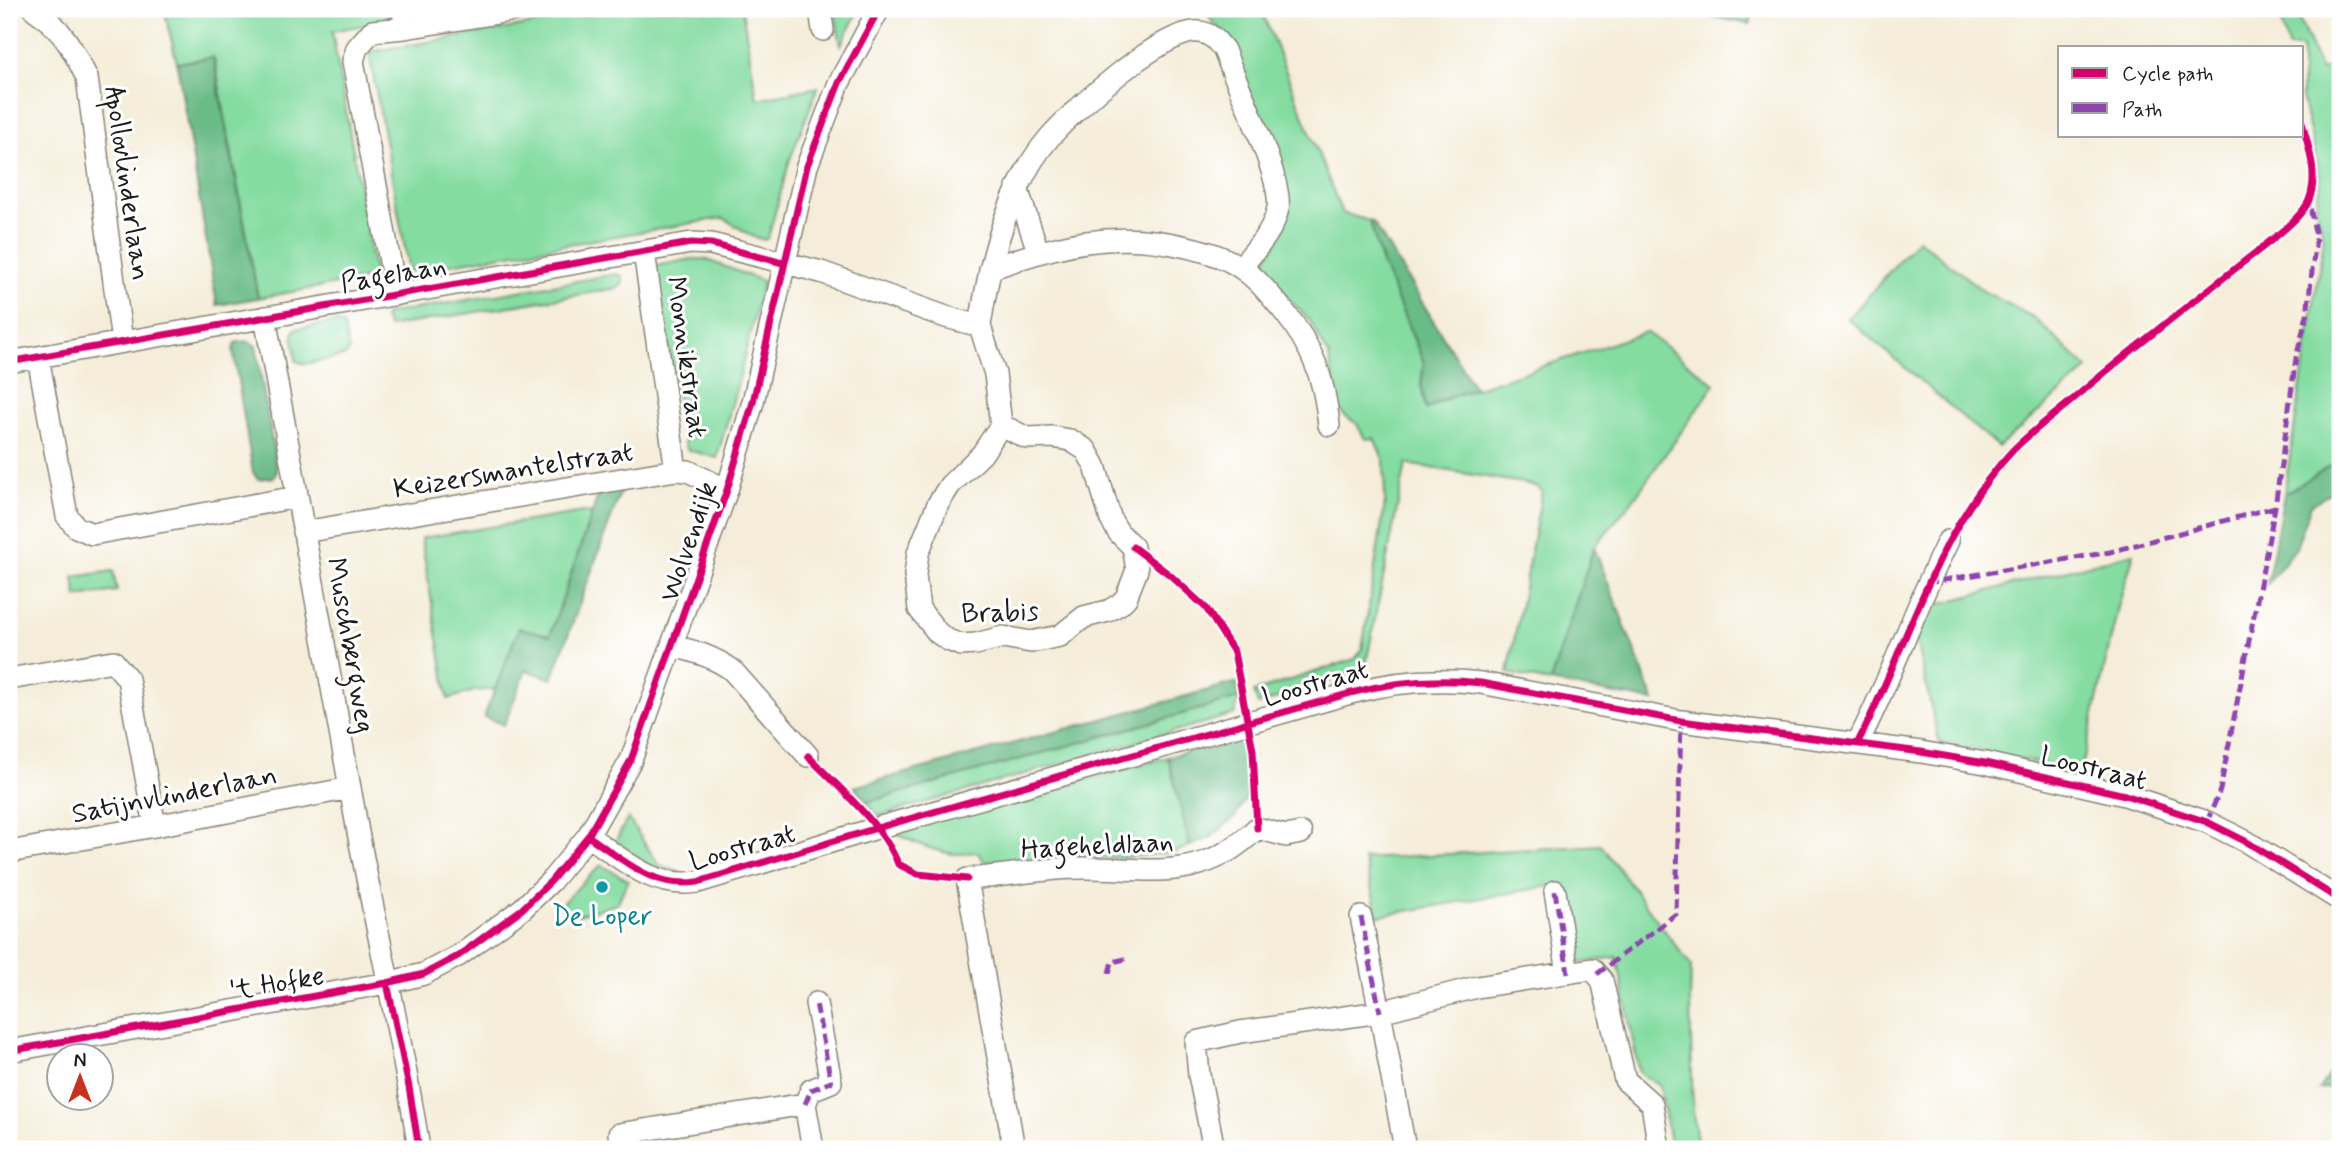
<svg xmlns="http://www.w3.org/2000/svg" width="2349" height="1158" font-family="Mynerve,sans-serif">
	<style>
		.green { fill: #84dca1; stroke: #507c5e; stroke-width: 2 }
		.forest { fill: #6bbc87; stroke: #446c52; stroke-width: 2 }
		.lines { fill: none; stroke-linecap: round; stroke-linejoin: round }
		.minor-casing { stroke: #88847a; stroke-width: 24 }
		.minor { stroke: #fff; stroke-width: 21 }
		.quiet { stroke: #8e44ad; stroke-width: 5; stroke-dasharray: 10 5; stroke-linecap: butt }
		.cycleway-casing { stroke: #fff; stroke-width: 11 }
		.cycleway { stroke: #d6006c; stroke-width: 7 }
		.culture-dot { fill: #0f9aa8; stroke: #fff; stroke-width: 2.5 }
		.labels { text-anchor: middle; stroke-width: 6; stroke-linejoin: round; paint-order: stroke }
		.street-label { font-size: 28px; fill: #1c1c1c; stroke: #fff }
		.culture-label { font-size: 28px; fill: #0d838f; stroke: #fff }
	</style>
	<rect width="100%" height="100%" fill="#fff"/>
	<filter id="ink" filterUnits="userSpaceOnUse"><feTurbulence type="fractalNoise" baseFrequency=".0143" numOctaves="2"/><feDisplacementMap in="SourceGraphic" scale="14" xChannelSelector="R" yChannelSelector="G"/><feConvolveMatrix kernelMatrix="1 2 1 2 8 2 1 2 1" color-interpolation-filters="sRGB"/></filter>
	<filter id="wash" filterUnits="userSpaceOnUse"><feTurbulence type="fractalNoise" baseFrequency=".00686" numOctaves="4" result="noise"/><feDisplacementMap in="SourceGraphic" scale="28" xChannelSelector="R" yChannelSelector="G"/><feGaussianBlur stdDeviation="1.57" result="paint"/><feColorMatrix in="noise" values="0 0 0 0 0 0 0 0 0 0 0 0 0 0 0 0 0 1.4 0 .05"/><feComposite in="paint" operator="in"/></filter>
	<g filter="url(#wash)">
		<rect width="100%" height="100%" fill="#f5edd9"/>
		<path class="green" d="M 164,9 L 389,9 L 391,20 L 332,31 L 375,277 L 258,298 L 215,61 L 213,57 L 177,63 Z
			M 622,9 L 742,9 L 757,99 L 818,87 L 789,162 L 768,238 L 764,240 L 752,236 L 723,218 L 409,271 L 369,52 Z
			M 834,9 L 859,9 L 841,45 Z
			M 1207,9 L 1261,9 L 1342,213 L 1370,221 L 1381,261 L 1424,363 L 1421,385 L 1427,409 L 1450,397 L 1646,332 L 1715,384 L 1633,500 L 1594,547 L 1550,682 L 1508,673 L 1542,492 L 1538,487 L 1523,483 L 1406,464 L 1365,669 L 1258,705 L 1254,692 L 1355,659 L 1362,650 L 1385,503 L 1384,461 L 1374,438 L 1365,439 L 1357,424 L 1344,415 L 1338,407 L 1329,356 L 1310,321 L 1265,273 L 1262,265 C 1281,236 1289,228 1287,192 L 1234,56 L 1224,33 L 1211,20 Z
			M 1676,9 L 1754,9 L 1750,24 Z
			M 2277,9 L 2295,9 L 2321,71 L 2340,60 L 2340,460 L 2284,494 L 2324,238 L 2316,207 L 2320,183 L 2319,170 L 2302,98 L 2302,47 L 2288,47 Z
			M 1918,239 L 1983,291 L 2033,317 L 2088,369 L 1998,447 L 1848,319 Z
			M 692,259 L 705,259 L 763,281 L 741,371 L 717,458 L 688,450 L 685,445 L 655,266 Z
			M 616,274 L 622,276 L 623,283 L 618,288 L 388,327 L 384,318 L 387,314 Z
			M 337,322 L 344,326 L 349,351 L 345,356 L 304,364 L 296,361 L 293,336 L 295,329 Z
			M 584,512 L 592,512 L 550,636 L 519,628 L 495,689 L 474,691 L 448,699 L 421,538 Z
			M 2134,553 L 2118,607 L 2081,772 L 1939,742 L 1914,632 L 1927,607 Z
			M 113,571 L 117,591 L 77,597 L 74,577 Z
			M 1239,698 L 1235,714 L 878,816 L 867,802 Z
			M 1168,757 L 1190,846 L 1175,852 L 1131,857 L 985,862 L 977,852 C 971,852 966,854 960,854 C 944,855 905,841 894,830 L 1034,795 Z
			M 628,818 L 659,865 L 679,871 L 678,874 L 660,871 L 614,844 Z
			M 1601,845 L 1691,966 L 1690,1000 L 1693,1111 L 1698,1149 L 1671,1149 L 1660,1086 L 1639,1073 L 1617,957 L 1575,964 L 1562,884 L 1378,916 L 1364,859 Z
			M 601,865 L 628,880 L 617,904 L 571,917 L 560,905 Z"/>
		<path class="forest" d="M 213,57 L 258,298 L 217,305 L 177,63 Z
			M 1370,221 L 1373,222 L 1475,389 L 1450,397 L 1426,409 L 1421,385 L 1424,363 L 1381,261 Z
			M 247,341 L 256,346 L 277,471 L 274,477 L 258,479 L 253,473 L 233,350 L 235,343 Z
			M 2340,460 L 2340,486 L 2311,505 L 2296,548 L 2267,585 L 2284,494 Z
			M 625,480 L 552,679 L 526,670 L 504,725 L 484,717 L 519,628 L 550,635 L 602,484 Z
			M 1594,547 L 1654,701 L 1550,682 Z
			M 1234,683 L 1237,683 L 1239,698 L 867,802 L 854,787 Z
			M 1241,736 L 1250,791 L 1235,817 L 1210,838 L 1190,846 L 1168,757 Z
			M 2340,1057 L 2340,1087 L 2319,1089 Z"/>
	</g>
	<g filter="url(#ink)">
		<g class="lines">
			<defs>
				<path id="minor" d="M 34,9 C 62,28 73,49 87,78 L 122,342
					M 820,9 L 823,30
					M 405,28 L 522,9
					M 1017,188 L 1038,251
					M 644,252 L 676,470
					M 990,269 C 1058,244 1115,229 1187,247 C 1205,251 1226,257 1241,268 C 1257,278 1270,295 1282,309 C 1313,347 1324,377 1329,425
					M 396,294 L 353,61 L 357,48 L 372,31 L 405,28 L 403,9
					M 265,317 C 296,489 326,661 358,832 C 378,938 403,1043 419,1149
					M 980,326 C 987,279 997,231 1018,188 C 1026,170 1036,153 1049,138 C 1072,111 1164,28 1199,32 C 1211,33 1217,41 1224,50 C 1236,84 1283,178 1278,208 C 1274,231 1255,250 1241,267
					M 38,357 L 67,516 L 76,527 L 92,534 L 297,497
					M 9,362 L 691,243 L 711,244 L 821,272 L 946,317 L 980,326 L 995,374 L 1001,425 L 982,454 L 950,485 L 938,504 L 918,553 L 915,575 L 919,609 L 938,633 L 948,640 L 961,645 L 976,644 L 1003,637 L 1031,642 L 1060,636 L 1084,617 L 1108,611 L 1120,604 L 1126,598 L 1137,570 L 1133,547 L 1119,533 L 1111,520 L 1095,466 L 1086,450 L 1070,440 L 1052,437 L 1027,438 L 1001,425
					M 303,532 L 676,470 L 688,471 L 727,490
					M 673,646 C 694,651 714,657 732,670 L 808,756
					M 9,679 L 113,661 L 128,679 L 155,826
					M 1858,742 C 1892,677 1915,607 1948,541
					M 588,836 C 624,860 652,889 698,882 L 877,828 L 1351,693 C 1395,681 1435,678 1481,683 L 1681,721 L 1921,752 L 1985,763 L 2125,795 L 2207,822 L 2247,842 L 2340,900
					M 9,852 L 155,826 L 350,788
					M 1555,891 L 1568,973
					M 1361,917 L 1380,1012 L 1477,987 L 1592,969 L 1602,980 L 1625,1080 L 1652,1104 L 1659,1149
					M 9,1051 L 387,983 L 424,974 L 458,956 L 522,909 L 551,881 L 588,836 L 631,760 L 727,490 L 753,402 L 807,166 L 839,83 L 879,9
					M 805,1104 L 811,1090 L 831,1082 L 816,1003
					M 621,1149 L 619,1134 L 805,1104 L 813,1149
					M 1014,1149 L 967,879 C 998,877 1028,871 1058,869 C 1136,862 1193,892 1257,828 L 1286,836 L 1301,833
					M 1214,1149 L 1199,1075 L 1196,1042 L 1240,1032 L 1380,1012 L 1405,1149"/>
			</defs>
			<use href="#minor" class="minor-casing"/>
			<use href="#minor" class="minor"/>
			<path class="quiet" d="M 1927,583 L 2110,552 L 2275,507
				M 2207,822 L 2220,790 L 2275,507 L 2296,358 L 2307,315 L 2316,237 L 2309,202
				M 1555,891 L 1568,973
				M 1361,917 L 1380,1012
				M 1109,973 L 1112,962 L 1130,958
				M 1597,974 L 1676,914 L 1681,721
				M 805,1104 L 811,1090 L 831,1082 L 816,1003"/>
			<defs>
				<path id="cycleway" d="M 9,362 L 691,243 L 711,244 L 783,263
					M 1133,547 L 1170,575 L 1206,608 L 1234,652 L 1253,750 L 1257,828
					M 1858,742 C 1909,643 1935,532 2014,449 C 2031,432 2052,417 2071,401 C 2124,355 2180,312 2236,268 C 2254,253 2302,220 2309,200 C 2319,174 2308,147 2302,122
					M 808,756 C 837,786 884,826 898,864 L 918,874 L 967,879
					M 588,836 C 624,860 652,889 698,882 L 877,828 L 1351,693 C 1395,681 1435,678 1481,683 L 1681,721 L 1921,752 L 1985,763 L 2125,795 L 2207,822 L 2247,842 L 2340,900
					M 387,983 L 409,1087 L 419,1149
					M 9,1051 L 387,983 L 424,974 L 458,956 L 522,909 L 551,881 L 588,836 L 631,760 L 727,490 L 753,402 L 807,166 L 839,83 L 879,9"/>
			</defs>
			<use href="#cycleway" class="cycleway-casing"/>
			<use href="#cycleway" class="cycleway"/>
		</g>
	</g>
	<circle class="culture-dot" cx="602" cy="887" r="7"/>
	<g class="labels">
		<g class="street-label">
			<text transform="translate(129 183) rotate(82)" y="10">Apollovlinderlaan</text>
			<text transform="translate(393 273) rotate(-10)" y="10">Pagelaan</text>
			<text transform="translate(688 357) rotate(82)" y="10">Monnikstraat</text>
			<text transform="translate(513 469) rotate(-9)" y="10">Keizersmantelstraat</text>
			<text transform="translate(687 541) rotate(-71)" y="10">Wolvendijk</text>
			<text transform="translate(1000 611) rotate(-2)" y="10">Brabis</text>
			<text transform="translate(352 645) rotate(80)" y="10">Muschbergweg</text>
			<text transform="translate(1315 682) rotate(-16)" y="10">Loostraat</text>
			<text transform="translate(2094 767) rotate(14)" y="10">Loostraat</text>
			<text transform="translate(174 793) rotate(-11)" y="10">Satijnvlinderlaan</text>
			<text transform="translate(1097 844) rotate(-3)" y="10">Hageheldlaan</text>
			<text transform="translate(742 846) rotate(-16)" y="10">Loostraat</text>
			<text transform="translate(277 982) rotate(-10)" y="10">'t Hofke</text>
		</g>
		<g class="culture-label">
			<text x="602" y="925">De Loper</text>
		</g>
	</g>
	<rect width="2349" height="1158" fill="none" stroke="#fff" stroke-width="35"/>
	<rect x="2058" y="46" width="245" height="91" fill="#ffffff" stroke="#a4a4a4" stroke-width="2"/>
	<rect x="2072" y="68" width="35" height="10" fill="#d6006c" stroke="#a4a4a4" stroke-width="2"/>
	<text x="2122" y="80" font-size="21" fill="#1c1c1c">Cycle path</text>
	<rect x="2072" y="103" width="35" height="10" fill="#8e44ad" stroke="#a4a4a4" stroke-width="2"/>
	<text x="2122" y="116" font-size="21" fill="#1c1c1c">Path</text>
	<g transform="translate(80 1077)"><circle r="33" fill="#ffffff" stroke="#a4a4a4" stroke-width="2"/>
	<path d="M0-5L12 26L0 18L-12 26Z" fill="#c8321e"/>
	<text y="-10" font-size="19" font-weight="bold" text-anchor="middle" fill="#1c1c1c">N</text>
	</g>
</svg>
